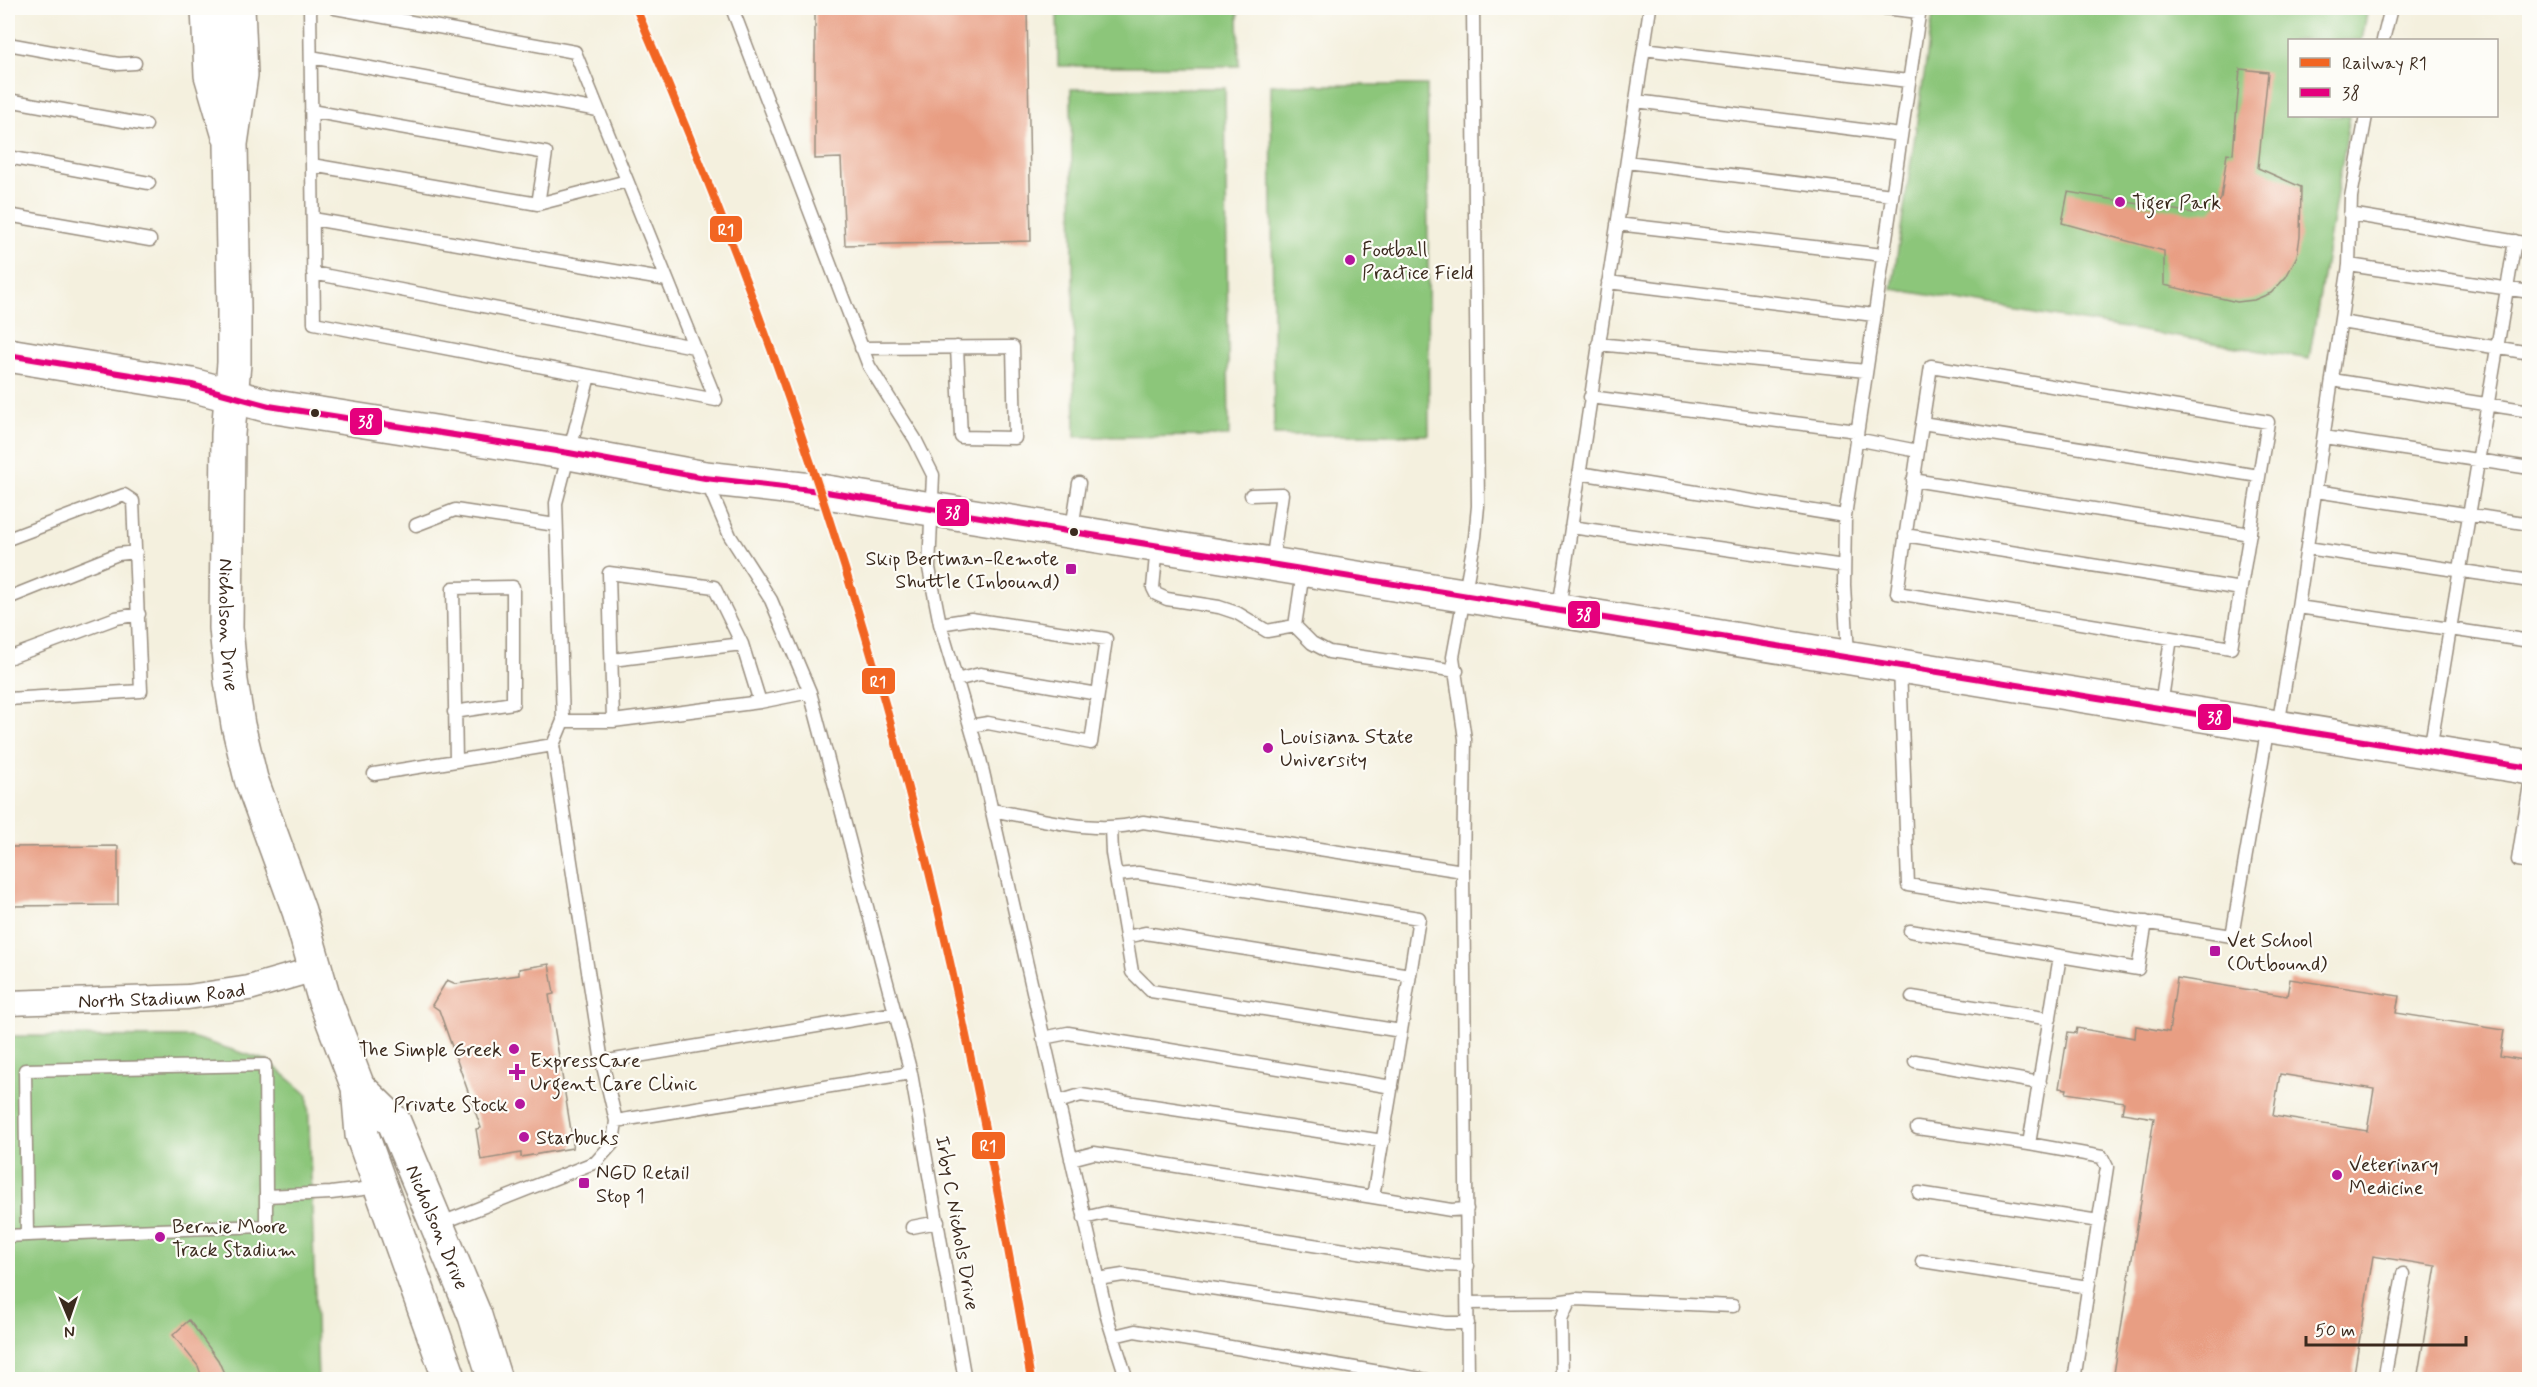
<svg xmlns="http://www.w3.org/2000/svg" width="2537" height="1387" font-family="Mynerve,sans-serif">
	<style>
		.green { fill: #8cc67a; stroke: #64784c; stroke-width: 1.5 }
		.building { fill: #e89e83; fill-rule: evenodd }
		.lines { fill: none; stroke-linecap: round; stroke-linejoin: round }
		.lane-casing { stroke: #988d7e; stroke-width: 15 }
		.street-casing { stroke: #988d7e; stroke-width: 27 }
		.secondary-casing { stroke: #988d7e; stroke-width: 36 }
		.primary-casing { stroke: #988d7e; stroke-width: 36 }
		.lane { stroke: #fff; stroke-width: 12 }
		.street { stroke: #fff; stroke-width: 24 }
		.secondary { stroke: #fff; stroke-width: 33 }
		.primary { stroke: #fff; stroke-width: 33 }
		.bus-1-casing { stroke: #fdfcf7; stroke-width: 10 }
		.bus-1 { stroke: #e5007d; stroke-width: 6 }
		.rail-1-casing { stroke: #fdfcf7; stroke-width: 12 }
		.rail-1 { stroke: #f26522; stroke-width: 8 }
		.poi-dot { fill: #b5179e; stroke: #fdfcf7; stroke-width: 2 }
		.bus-dot { fill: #3b2a1e; stroke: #fdfcf7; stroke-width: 2 }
		.labels { text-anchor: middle; stroke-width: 4.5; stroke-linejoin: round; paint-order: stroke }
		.poi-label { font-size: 20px; fill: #3b2a1e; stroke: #fdfcf7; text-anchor: start }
		.street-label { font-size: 20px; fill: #3b2a1e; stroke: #fdfcf7 }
		.line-badge { stroke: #fdfcf7; stroke-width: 2 }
		.badge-label { font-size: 16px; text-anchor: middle; font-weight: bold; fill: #fff }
	</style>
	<rect width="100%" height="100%" fill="#fdfcf7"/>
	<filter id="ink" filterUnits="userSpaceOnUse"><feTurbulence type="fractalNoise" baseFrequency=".0167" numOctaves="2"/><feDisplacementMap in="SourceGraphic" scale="12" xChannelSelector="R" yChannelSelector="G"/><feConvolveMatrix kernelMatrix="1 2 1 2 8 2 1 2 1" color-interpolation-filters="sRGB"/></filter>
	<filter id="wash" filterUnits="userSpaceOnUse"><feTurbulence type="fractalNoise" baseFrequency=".008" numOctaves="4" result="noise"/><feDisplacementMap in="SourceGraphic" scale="24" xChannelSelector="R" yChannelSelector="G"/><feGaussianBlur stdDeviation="1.35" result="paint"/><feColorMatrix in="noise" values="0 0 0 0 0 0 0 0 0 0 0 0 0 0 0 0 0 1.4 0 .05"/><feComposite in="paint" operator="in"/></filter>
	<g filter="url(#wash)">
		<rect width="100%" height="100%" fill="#f4f0de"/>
		<path class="green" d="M 1057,8 L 1238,8 L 1239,66 L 1058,66 Z
			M 1934,8 L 2368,8 L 2362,40 L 2290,40 L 2290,116 L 2350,116 L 2309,359 L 1892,289 Z
			M 1271,85 L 1427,85 L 1429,435 L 1274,435 Z
			M 1225,88 L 1229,436 L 1075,437 L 1071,89 Z
			M 8,1036 L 191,1037 L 268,1061 L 308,1095 L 318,1379 L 8,1379 Z"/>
		<g id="blocks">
			<path class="building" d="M 815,8 L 1027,8 L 1031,241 L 845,245 L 841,158 L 815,159 Z
				M 2240,69 L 2268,72 L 2258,168 L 2301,187 L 2300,237 L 2297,256 L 2286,277 L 2271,293 L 2254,300 L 2237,302 L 2164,285 L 2164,251 L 2062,223 L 2068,192 L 2193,213 L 2212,211 L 2221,199 L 2227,153 L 2233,154 Z
				M 118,846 L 118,905 L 8,906 L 8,847 Z
				M 549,964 L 554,994 L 549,995 L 573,1143 L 572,1148 L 521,1157 L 521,1153 L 481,1160 L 476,1129 L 481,1128 L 439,1010 L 432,1005 L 447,980 L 456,984 L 519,975 L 519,969 Z
				M 2177,978 L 2287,996 L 2290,979 L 2399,996 L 2396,1013 L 2504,1030 L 2500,1056 L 2529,1061 L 2529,1380 L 2417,1380 L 2436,1266 L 2373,1256 L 2353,1380 L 2239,1380 L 2214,1375 L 2213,1380 L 2113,1380 L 2154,1118 L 2122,1113 L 2124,1102 L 2066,1093 L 2067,1089 L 2059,1088 L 2068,1032 L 2076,1033 L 2077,1028 L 2135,1038 L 2136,1026 L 2169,1032 ZM 2280,1074 L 2374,1089 L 2367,1131 L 2273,1116 Z
				M 189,1320 L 218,1360 L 227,1380 L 203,1380 L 198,1366 L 173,1335 Z"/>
		</g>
	</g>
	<g filter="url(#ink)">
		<use href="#blocks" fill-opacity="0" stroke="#988d7e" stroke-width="1.5"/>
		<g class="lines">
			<defs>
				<path id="lane" d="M 310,8 L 314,323 L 716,400 L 575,52 L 335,8
					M 732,8 L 869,366 L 915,439 L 933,475 L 929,568 L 940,624 L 980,759 L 1108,1320 L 1127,1380
					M 1884,8 L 1919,12
					M 2383,40 L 2391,8
					M 8,44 L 118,64 L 135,63
					M 1644,49 L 1908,81
					M 311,57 L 598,110
					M 8,100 L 146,125
					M 1636,101 L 1901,135
					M 311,111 L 546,153 L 538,204 L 312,165
					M 8,157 L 149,183
					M 1627,162 L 1892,195
					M 538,204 L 627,181
					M 2350,214 L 2530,244
					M 8,215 L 150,240
					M 313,219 L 667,280
					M 1617,224 L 1883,255
					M 2349,265 L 2351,197 L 2366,116
					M 313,273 L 694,347
					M 1608,282 L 1874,315
					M 2341,322 L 2530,353
					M 1598,344 L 1866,371
					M 861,348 L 1013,347 L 1015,438 L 961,437 L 957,347
					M 589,376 L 556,503 L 563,721 L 553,745 L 602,1062 L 616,1121
					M 2332,380 L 2530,411
					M 1590,397 L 1857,431
					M 1922,423 L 2259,476
					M 2324,437 L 2530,468
					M 1856,439 L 1918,451 L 1897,593 L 2171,638 L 2161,706
					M 1918,451 L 1931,366 L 2268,422 L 2231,648 L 2171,638
					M 1579,473 L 1845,516
					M 1913,480 L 2250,534
					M 707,482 L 730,536 L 771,600 L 810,692 L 911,1073 L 965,1380
					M 2316,491 L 2530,524
					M 1251,495 L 1282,494 L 1272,563
					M 416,525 L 455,510 L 556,525
					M 1571,527 L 1844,566
					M 1072,529 L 1079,483
					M 1905,535 L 2241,589
					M 8,539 L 124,495 L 133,501 L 141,691 L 8,699
					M 1157,546 L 1153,588 L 1156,594 L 1167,599 L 1219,607 L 1237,613 L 1267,631 L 1295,626
					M 2307,548 L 2530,581
					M 1303,572 L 1295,626 L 1312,643 L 1329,652 L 1457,671
					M 8,598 L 118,554 L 136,552
					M 2298,607 L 2349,265 L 2530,292
					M 1559,608 L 1650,8
					M 940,624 L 971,619 L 1106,639 L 1091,743 L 988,723 L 970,726
					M 1848,655 L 1844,585 L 1845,516 L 1920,8
					M 8,658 L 116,618 L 139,614
					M 612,660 L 742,644
					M 1900,667 L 1908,885 L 2232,936 L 2268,726
					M 956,680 L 980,674 L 1098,694
					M 760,702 L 810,692
					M 454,712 L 513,703 L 513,587 L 453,588 L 456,761 L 553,745
					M 563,721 L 613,721 L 760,702 L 742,644 L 714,587 L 609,573 L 613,721
					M 2278,726 L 2298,607 L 2450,629 L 2515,241
					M 2430,750 L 2450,629 L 2530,641
					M 374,774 L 456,761
					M 2530,784 L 2518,860 L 2530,862
					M 991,810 C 1040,818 1095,836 1143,822 L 1463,871
					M 1111,828 L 1112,853 L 1132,972 L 1151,991 L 1401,1031 L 1419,918 L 1138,873 L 1116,875
					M 1910,931 L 2060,956
					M 1126,937 L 1145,933 L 1410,975
					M 1912,997 L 2050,1019
					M 1043,1038 L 1068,1033 L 1392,1087
					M 1915,1061 L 2040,1083
					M 602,1062 L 895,1013
					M 1058,1102 L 1081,1095 L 1383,1141
					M 1917,1128 L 2029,1144
					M 1071,1159 L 1094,1153 L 1373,1197 L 1401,1031
					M 1919,1193 L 2099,1221
					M 266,1196 L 265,1065 L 25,1070 L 27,1235 L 266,1226 L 266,1196 L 331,1193 L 379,1187
					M 1373,1197 L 1451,1210 L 1467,1209
					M 1084,1218 L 1105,1213 L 1443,1265 L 1468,1266
					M 439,1224 L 596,1162 L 613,1143 L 616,1121 L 911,1073
					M 912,1227 L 938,1222
					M 8,1236 L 27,1235
					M 1922,1261 L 2088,1287
					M 1098,1279 L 1123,1275 L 1445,1323 L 1468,1323
					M 1468,1303 L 1556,1302 L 1576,1299 L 1733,1306
					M 1114,1336 L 1135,1331 L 1427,1380
					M 1468,1380 L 1463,871 L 1465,739 L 1453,657 L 1475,537 L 1478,506 L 1473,8
					M 1562,1380 L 1561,1320 L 1570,1300
					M 2074,1380 L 2107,1167 L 2102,1157 L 2029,1144 L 2060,956 L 2138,969 L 2146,922
					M 2384,1380 L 2403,1274"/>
				<g id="street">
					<path id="s1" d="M 8,1003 L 188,997 L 249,988 L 315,969"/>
				</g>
				<path id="secondary" d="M 8,355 L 192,385 L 269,406 L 569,453 L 705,478 L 820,491 L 2530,768"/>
				<g id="primary">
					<path d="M 208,8 L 211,75 L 228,133"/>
					<path id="s2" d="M 238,8 L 241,75 L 231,144 L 234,308 L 234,363 L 228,434 L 226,628 L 231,681 L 238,725 L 251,779 L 299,911 L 324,998 L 358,1087 L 362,1135 L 450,1380"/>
					<path id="s3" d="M 358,1087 L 394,1122 L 475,1316 L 495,1380"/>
				</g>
			</defs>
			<use href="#lane" class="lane-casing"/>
			<use href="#street" class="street-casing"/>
			<use href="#secondary" class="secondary-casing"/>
			<use href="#primary" class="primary-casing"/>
			<use href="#lane" class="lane"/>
			<use href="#street" class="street"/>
			<use href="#secondary" class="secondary"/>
			<use href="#primary" class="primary"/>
			<defs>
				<path id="bus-1" d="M 8,355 L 192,385 L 269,406 L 569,453 L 705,478 L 820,491 L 2530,768"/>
			</defs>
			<use href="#bus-1" class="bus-1-casing"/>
			<use href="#bus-1" class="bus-1"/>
			<defs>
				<path id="rail-1" d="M 636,8 C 756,287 858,576 929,872 C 970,1040 1002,1209 1031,1380"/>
			</defs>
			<use href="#rail-1" class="rail-1-casing"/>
			<use href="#rail-1" class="rail-1"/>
		</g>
	</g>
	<g class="poi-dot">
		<circle cx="2120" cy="202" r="6"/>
		<circle cx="1350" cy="260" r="6"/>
		<rect x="1065" y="563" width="12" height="12" rx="3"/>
		<circle cx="1268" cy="748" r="6"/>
		<rect x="2209" y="945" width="12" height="12" rx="3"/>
		<circle cx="514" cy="1049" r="6"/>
		<path d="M514 1063h6v6h6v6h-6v6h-6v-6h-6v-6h6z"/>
		<circle cx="520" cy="1104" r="6"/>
		<circle cx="524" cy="1137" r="6"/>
		<circle cx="2337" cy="1175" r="6"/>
		<rect x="578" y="1177" width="12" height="12" rx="3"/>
		<circle cx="160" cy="1237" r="6"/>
	</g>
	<g class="bus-dot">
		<circle cx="315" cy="413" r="5"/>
		<circle cx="1074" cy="532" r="5"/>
	</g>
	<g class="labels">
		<g class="poi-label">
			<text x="2132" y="209">Tiger Park</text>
			<text x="1362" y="256">Football<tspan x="1362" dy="23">Practice Field</tspan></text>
			<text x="1059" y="565" text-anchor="end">Skip Bertman-Remote<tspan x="1059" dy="23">Shuttle (Inbound)</tspan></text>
			<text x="1280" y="743">Louisiana State<tspan x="1280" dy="23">University</tspan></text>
			<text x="2227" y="947">Vet School<tspan x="2227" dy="23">(Outbound)</tspan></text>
			<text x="502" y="1056" text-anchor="end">The Simple Greek</text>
			<text x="530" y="1067">ExpressCare<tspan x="530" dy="23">Urgent Care Clinic</tspan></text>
			<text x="508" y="1111" text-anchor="end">Private Stock</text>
			<text x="536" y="1144">Starbucks</text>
			<text x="2349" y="1171">Veterinary<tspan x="2349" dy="23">Medicine</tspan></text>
			<text x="596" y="1179">NGD Retail<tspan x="596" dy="23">Stop 1</tspan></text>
			<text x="172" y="1233">Bernie Moore<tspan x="172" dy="23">Track Stadium</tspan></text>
		</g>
		<g class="street-label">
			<text dy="7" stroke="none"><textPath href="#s2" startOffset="618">Nicholson Drive</textPath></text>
			<text dy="7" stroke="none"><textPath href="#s1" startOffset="154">North Stadium Road</textPath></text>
			<text transform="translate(958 1223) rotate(80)" y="7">Irby C Nichols Drive</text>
			<text dy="7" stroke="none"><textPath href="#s3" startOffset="164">Nicholson Drive</textPath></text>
		</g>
	</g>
	<g class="line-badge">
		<rect x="709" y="215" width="34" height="28" rx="6" fill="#f26522"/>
		<rect x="349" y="407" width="34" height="29" rx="6" fill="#e5007d"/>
		<rect x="936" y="498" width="34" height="29" rx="6" fill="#e5007d"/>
		<rect x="1567" y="600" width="34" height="29" rx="6" fill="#e5007d"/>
		<rect x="861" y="667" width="35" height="28" rx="6" fill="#f26522"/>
		<rect x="2197" y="703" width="35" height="28" rx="6" fill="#e5007d"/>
		<rect x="971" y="1131" width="35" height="29" rx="6" fill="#f26522"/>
	</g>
	<g class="badge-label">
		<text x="726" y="235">R1</text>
		<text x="366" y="427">38</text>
		<text x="953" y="518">38</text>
		<text x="1584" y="620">38</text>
		<text x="878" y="687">R1</text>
		<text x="2215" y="723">38</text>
		<text x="988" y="1151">R1</text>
	</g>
	<rect width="2537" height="1387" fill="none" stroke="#fdfcf7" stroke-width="30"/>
	<rect x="2288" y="39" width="210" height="78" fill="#fdfcf7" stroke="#afa8a0" stroke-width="1.5"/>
	<rect x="2300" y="58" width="30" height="9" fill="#f26522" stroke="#afa8a0" stroke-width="1.5"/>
	<text x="2342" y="69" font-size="18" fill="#3b2a1e">Railway R1</text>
	<rect x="2300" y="88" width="30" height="9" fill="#e5007d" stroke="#afa8a0" stroke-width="1.5"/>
	<text x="2342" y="99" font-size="18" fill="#3b2a1e">38</text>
	<g transform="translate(69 1318) rotate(178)" stroke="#fdfcf7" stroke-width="4.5" paint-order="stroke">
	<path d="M0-4.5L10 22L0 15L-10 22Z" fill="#3b2a1e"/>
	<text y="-9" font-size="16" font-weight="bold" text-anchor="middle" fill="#3b2a1e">N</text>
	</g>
	<path d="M2306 1336v9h160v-9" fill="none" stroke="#3b2a1e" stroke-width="3"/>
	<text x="2315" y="1336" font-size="18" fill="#3b2a1e" stroke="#fdfcf7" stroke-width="4.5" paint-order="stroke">50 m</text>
</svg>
